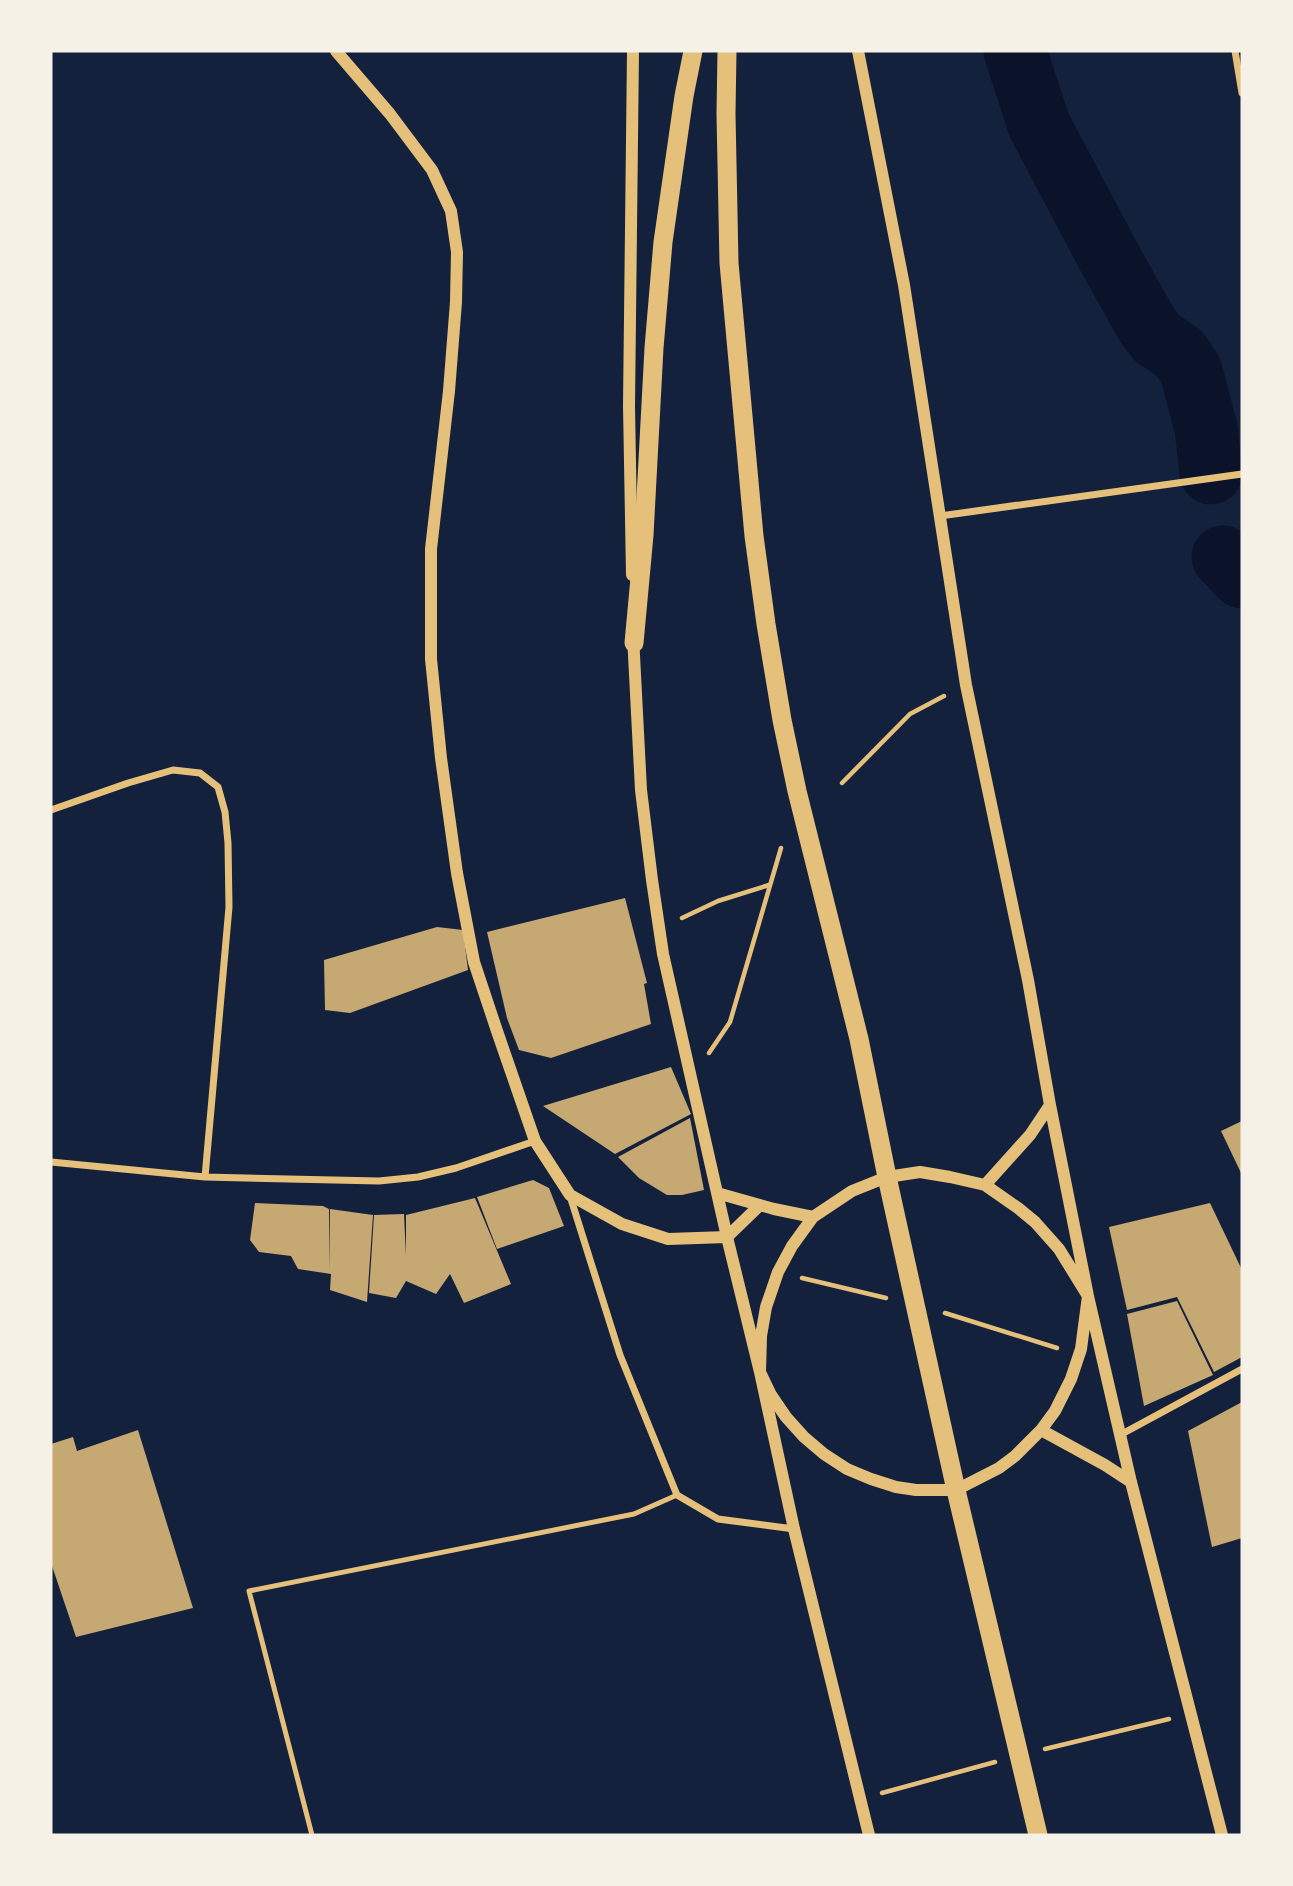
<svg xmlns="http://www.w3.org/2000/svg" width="1293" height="1886" font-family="Commissioner,sans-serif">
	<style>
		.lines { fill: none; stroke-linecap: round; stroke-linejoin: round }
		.river { stroke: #0b132b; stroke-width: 63 }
		.building { fill: #c6a872 }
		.path { stroke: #e5c07b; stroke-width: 4.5 }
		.service { stroke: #e5c07b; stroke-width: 5 }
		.minor { stroke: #e5c07b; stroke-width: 7 }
		.tertiary { stroke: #e5c07b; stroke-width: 12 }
		.trunk { stroke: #e5c07b; stroke-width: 19 }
	</style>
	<rect width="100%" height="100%" fill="#14213d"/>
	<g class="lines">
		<path class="river" d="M 1015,51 L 1039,125 L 1110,259 L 1147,325 L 1157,338 L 1180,354 L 1191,371 L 1206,428 L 1211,473
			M 1223,557 L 1242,577"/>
	</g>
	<path class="building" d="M 625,898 L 647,983 L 644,984 L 651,1024 L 551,1058 L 519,1050 L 507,1018 L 487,932 Z
		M 437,927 L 463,930 L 468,970 L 350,1013 L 325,1010 L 324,960 Z
		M 671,1067 L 691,1114 L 615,1154 L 543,1106 Z
		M 690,1118 L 704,1190 L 682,1195 L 667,1195 L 639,1178 L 618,1157 Z
		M 1242,1121 L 1242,1175 L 1221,1131 Z
		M 533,1180 L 549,1188 L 564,1226 L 497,1249 L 477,1197 Z
		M 475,1198 L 511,1284 L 464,1303 L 450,1274 L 436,1294 L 406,1281 L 396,1298 L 369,1293 L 374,1215 L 404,1214 L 406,1256 L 406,1215 Z
		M 255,1203 L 323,1206 L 329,1209 L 330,1270 L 330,1209 L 373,1215 L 367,1302 L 330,1290 L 331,1274 L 298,1269 L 291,1256 L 259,1252 L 250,1240 Z
		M 1210,1203 L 1242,1270 L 1242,1357 L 1214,1372 L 1177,1297 L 1127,1310 L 1109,1227 Z
		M 1177,1301 L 1213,1375 L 1144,1406 L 1127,1314 Z
		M 1242,1402 L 1242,1538 L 1212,1547 L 1188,1431 Z
		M 138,1430 L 193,1608 L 76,1637 L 51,1563 L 51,1444 L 73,1437 L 77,1451 Z"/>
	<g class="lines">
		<path class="path" d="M 842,783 L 910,714 L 944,696
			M 682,918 L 718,901 L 769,885
			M 709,1053 L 730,1022 L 781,848
			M 802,1278 L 886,1298
			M 945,1313 L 1057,1348
			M 1045,1749 L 1169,1719
			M 882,1793 L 995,1762"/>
		<path class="service" d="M 312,1835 L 249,1591 L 634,1514 L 677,1495"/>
		<path class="minor" d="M 1235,51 L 1242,93
			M 940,516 L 1242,474
			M 51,810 L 128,783 L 173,770 L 200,773 L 218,787 L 225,812 L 228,843 L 229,907 L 205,1177
			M 51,1162 L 205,1177 L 379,1181 L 418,1177 L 456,1168 L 535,1141
			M 570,1196 L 620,1355 L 677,1495 L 718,1519 L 794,1529
			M 1120,1435 L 1242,1369"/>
		<path class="tertiary" d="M 336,51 L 390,114 L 432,170 L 451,211 L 457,252 L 456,302 L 449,391 L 431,549 L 431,659 L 441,758 L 457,873 L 474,962 L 497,1031 L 535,1141 L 570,1195 L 622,1224 L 668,1239 L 727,1237
			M 858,51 L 904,285 L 966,685 L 1028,980 L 1050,1105 L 1088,1296 L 1131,1482 L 1222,1835
			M 632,575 L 629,406 L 633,51
			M 633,636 L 641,790 L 652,880 L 663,954 L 727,1237 L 760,1372 L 794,1529 L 869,1835
			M 920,1172 L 950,1177 L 985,1185 L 1018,1208 L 1035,1222 L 1059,1249 L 1088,1296 L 1081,1349 L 1071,1379 L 1055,1411 L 1041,1430 L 1015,1456 L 999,1468 L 956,1490 L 916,1490 L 896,1487 L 871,1479 L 847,1469 L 824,1454 L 804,1437 L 786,1417 L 771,1395 L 760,1372 L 761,1336 L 766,1307 L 778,1272 L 792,1246 L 813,1217 L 852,1191 L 887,1177 Z
			M 985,1185 L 1030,1135 L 1050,1105
			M 717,1193 L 774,1209 L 813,1217
			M 727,1237 L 760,1205
			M 1041,1430 L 1105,1465 L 1131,1482"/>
		<path class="trunk" d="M 727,51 L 726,114 L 729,263 L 754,536 L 766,624 L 782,720 L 797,791 L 859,1039 L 887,1177 L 956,1490 L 1038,1835
			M 634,643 L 644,535 L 654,348 L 663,242 L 684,96 L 693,51"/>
	</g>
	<rect width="1293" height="1886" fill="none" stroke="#f6f1e7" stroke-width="105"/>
</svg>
